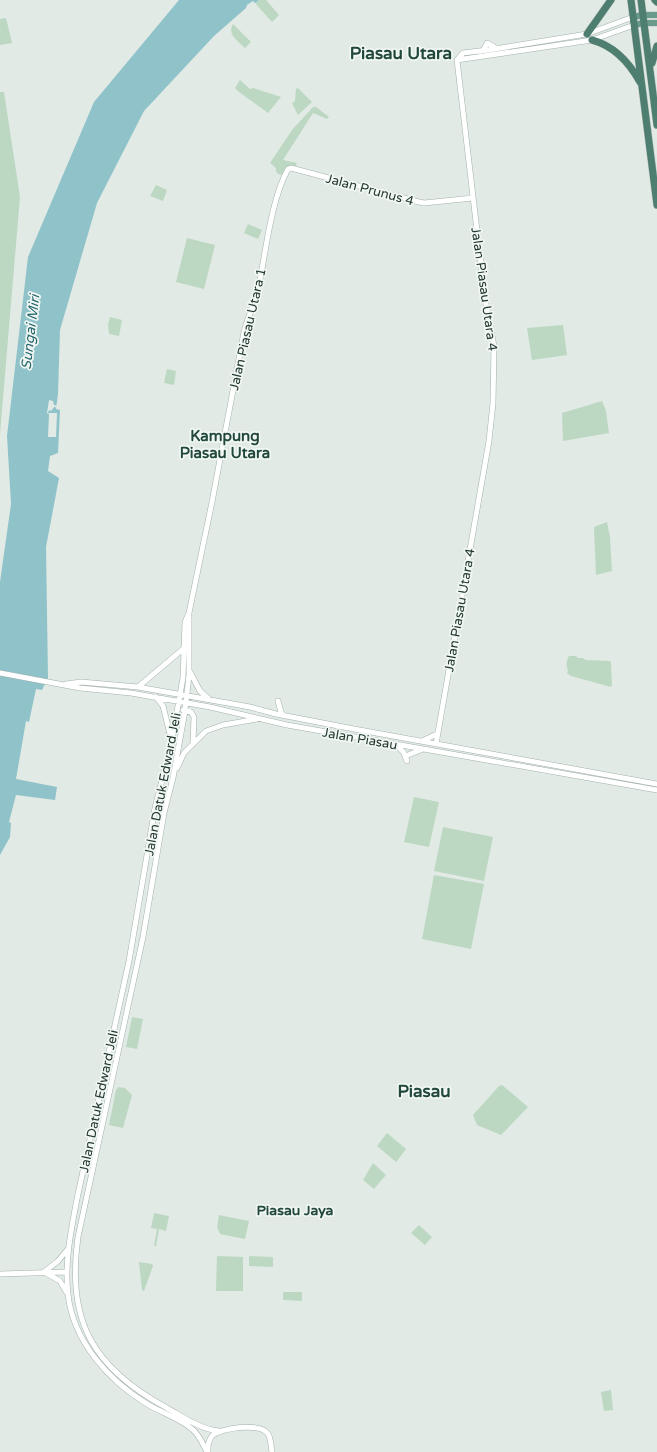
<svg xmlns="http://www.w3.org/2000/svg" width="657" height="1452" font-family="'Varela Round',sans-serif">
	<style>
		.green { fill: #bcd8c2 }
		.water { fill: #8fc3c9 }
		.pier { fill: #e1eae5 }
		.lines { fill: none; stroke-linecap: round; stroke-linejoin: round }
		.tertiary-casing { stroke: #a4b1ab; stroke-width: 6 }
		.primary-casing { stroke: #c1c7c5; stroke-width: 7 }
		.trunk-casing { stroke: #c1c7c5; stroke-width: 8 }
		.tertiary { stroke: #fff; stroke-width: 5 }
		.primary { stroke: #6a9a8b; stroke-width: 6 }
		.trunk { stroke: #4e7e70; stroke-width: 7 }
		.labels { text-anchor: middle; stroke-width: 3.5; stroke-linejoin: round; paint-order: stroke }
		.street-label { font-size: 13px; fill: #233831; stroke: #f1f7f3 }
		.water-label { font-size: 14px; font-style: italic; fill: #24656d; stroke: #f1f7f3 }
		.neighbourhood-label { font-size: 14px; font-weight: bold; fill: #22483c; stroke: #f1f7f3 }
		.quarter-label { font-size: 15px; font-weight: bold; fill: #22483c; stroke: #f1f7f3 }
		.district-label { font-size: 17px; font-weight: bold; fill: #22483c; stroke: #f1f7f3 }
	</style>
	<rect width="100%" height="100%" fill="#e1eae5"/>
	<path class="green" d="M 259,0 L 266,0 L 279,15 L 272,22 L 255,3 Z
		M 6,18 L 12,43 L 0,45 L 0,19 Z
		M 233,24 L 251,42 L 245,48 C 237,40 227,35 233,24 Z
		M 240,80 L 250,89 L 253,88 L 281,97 L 268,113 L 239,92 L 235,88 Z
		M 298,88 L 312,102 L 298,115 L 292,103 L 295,101 L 296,89 Z
		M 0,92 L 4,92 L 20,197 L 0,434 Z
		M 313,107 L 316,107 L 329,117 L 327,119 L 313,113 L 283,160 L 297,163 L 295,167 L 283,175 L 278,174 L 276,171 L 276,168 L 270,163 L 292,130 Z
		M 156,185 L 167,190 L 163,201 L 150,196 Z
		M 248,224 L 262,230 L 258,239 L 244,233 Z
		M 187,238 L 215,245 L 204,289 L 176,282 Z
		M 110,317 L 122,320 L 119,336 L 109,334 L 108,325 Z
		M 563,325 L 567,355 L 532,360 L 527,328 Z
		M 167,369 L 176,371 L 174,385 L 164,383 Z
		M 602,401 L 606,411 L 609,433 L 563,441 L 562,413 Z
		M 607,522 L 610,537 L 612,571 L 596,575 L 594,527 Z
		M 569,656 L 576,656 L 578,658 L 583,658 L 586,660 L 610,661 L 611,663 L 612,685 L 611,687 L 571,676 L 567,673 L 568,670 C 566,666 566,660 569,656 Z
		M 414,797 L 439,802 L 429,847 L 404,842 Z
		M 443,827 L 493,837 L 484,881 L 434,871 Z
		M 434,875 L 484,884 L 471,949 L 422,939 Z
		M 132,1017 L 143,1019 L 137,1049 L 126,1047 Z
		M 502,1085 L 528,1107 L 501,1135 L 477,1125 L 473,1115 L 499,1086 Z
		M 118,1087 L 125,1088 L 132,1095 L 123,1128 L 109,1125 L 116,1090 Z
		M 387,1133 L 406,1149 L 396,1162 L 377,1146 Z
		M 373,1163 L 386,1175 L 374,1189 L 363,1180 Z
		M 154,1213 L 169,1216 L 166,1231 L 159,1229 L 156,1246 L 154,1246 L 157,1229 L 151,1228 Z
		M 219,1215 L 249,1221 L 245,1239 L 220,1234 L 217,1227 Z
		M 419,1225 L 432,1237 L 425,1245 L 411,1233 Z
		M 217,1256 L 243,1257 L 243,1291 L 216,1291 Z
		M 249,1256 L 273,1257 L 273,1267 L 249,1266 Z
		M 139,1262 L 152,1264 L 153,1266 L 144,1291 L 142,1290 Z
		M 283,1292 L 302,1292 L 302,1301 L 283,1300 Z
		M 611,1390 L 613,1410 L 604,1411 L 601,1392 Z"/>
	<path class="water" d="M 179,0 L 259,0 L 255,3 L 253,1 L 247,5 L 246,8 L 214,36 L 144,111 L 97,203 L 60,330 L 58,394 L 56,409 L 60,410 L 58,453 L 50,456 L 48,471 L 59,478 L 46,547 L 48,678 L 42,690 L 36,689 L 29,722 L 26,721 L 16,779 L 57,787 L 55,800 L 16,795 L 9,822 L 11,823 L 10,837 L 0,855 L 0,582 L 11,504 L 7,436 L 28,257 L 94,102 Z"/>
	<path class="pier" d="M 49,400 L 53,401 L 54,405 L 58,406 L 58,407 L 60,408 L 54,407 L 51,411 L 49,410 L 48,413 L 57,413 L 56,437 L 48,437 L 49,414 L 47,413 Z"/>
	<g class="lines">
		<defs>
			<path id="tertiary" d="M 481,51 L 484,49 L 487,43 L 496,48
				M 457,60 L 463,53 L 488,50 L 587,34 L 633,17
				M 457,60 L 592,40 L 634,25
				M 189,614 L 189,675 L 185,711 L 173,778 L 164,813 L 143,937 L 78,1237 C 66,1321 93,1368 167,1408 C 183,1417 200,1429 219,1431
				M 190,672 L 200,691 L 208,698
				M 0,673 L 80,688 L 131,693 L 210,707 L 287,725 L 657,790
				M 66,684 L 81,682 L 138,687 L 250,707 L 276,714 L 354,729 L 657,784
				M 138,687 L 183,649
				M 156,697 L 163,706 L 171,738
				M 278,701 L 281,712 L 283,715
				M 183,710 L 191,712 L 194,717 L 193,744
				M 422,741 L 437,734
				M 396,744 L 404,753 L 407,761
				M 436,744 L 489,441 L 493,403 L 494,346 L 485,299 L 457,60
				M 408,755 L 423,749
				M 177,768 L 184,753 L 206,731 L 223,725 L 257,719
				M 44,1272 L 58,1261 L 68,1249
				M 46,1273 L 60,1281 L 67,1293
				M 0,1274 L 67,1272
				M 208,1451 C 208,1445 208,1441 212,1436 C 220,1428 260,1422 268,1434 C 271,1438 271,1447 272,1452
				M 207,1452 C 204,1446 201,1439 196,1433 C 186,1421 162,1413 147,1404 C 108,1380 73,1341 68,1294 C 64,1261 72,1226 78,1194 L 129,961 L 155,808 L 171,745 L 183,678 L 185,622 L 189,613 L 212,502 L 244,332 C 248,316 256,301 259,285 C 266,251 271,200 288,169 L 291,168 L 419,202 L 424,203 L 473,198"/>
			<path id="primary" d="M 633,17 L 643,15 L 657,15
				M 634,25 L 644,23 L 657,23"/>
			<path id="trunk" d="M 631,0 L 657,205
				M 641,0 L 657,125
				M 655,0 L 657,2
				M 587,34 L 611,0
				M 592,40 C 614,46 629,62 640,82
				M 652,63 L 657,46"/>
		</defs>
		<use href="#tertiary" class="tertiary-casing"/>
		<use href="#primary" class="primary-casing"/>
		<use href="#trunk" class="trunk-casing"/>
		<use href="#tertiary" class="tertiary"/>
		<use href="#primary" class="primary"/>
		<use href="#trunk" class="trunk"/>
	</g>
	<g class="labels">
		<g class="street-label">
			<text transform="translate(370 189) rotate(15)" y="5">Jalan Prunus 4</text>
			<text transform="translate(485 289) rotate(82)" y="5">Jalan Piasau Utara 4</text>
			<text transform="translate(247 329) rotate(-77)" y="5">Jalan Piasau Utara 1</text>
			<text transform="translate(459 610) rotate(-80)" y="5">Jalan Piasau Utara 4</text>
			<text transform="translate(360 738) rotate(10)" y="5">Jalan Piasau</text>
			<text transform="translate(162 784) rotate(-79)" y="5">Jalan Datuk Edward Jeli</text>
			<text transform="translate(98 1101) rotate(-78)" y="5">Jalan Datuk Edward Jeli</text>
		</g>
		<g class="water-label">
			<text transform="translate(30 332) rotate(-83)" y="5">Sungai Miri</text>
		</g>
		<g class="neighbourhood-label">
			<text x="295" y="1215">Piasau Jaya</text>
		</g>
		<g class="quarter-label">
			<text x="225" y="441">Kampung<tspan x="225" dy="17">Piasau Utara</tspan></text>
		</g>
		<g class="district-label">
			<text x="401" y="59">Piasau Utara</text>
			<text x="424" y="1097">Piasau</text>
		</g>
	</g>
</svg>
